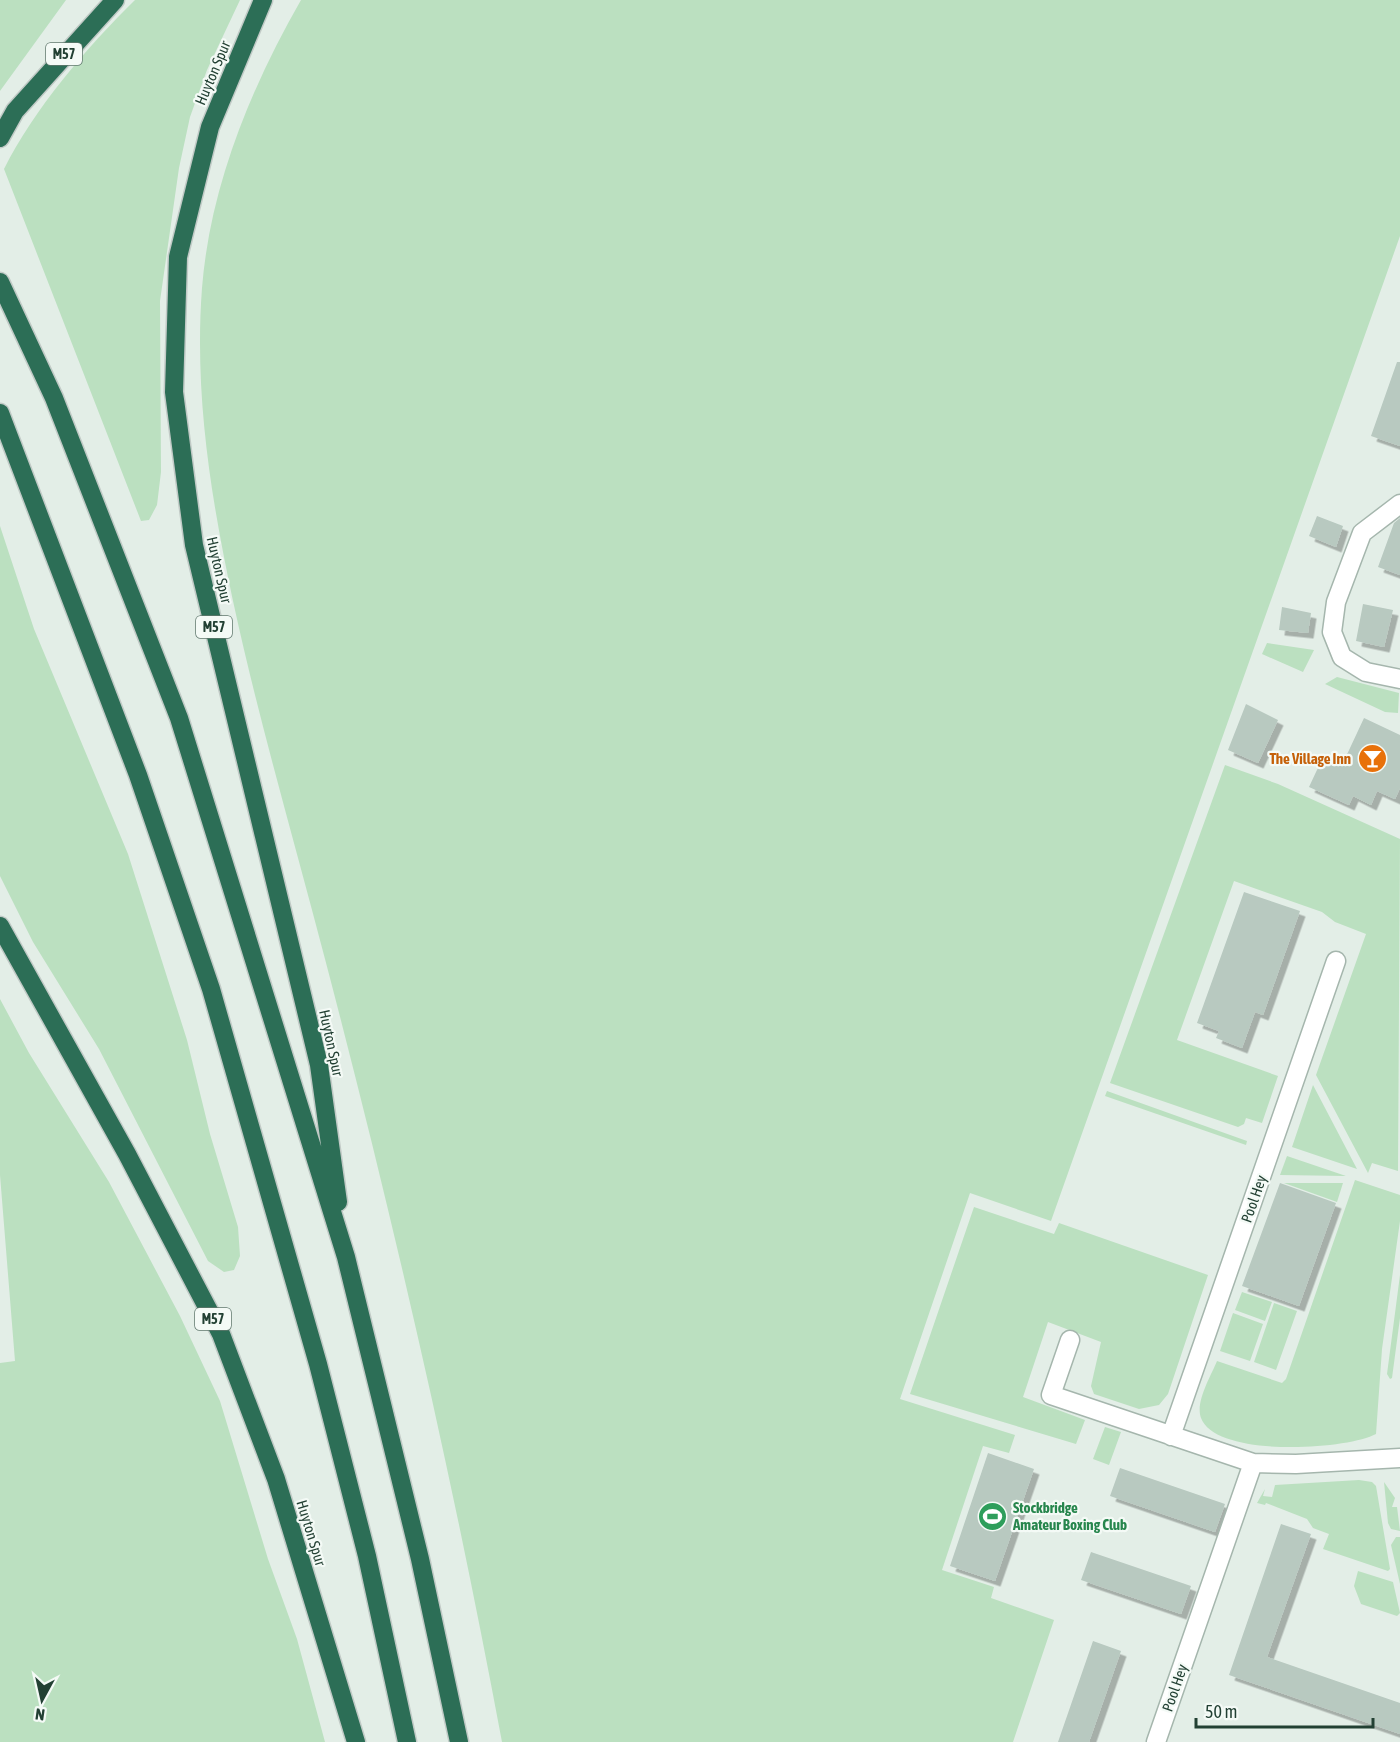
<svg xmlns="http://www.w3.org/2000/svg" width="1400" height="1742" font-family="'Asap Condensed',sans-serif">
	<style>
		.green { fill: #bbe0c0 }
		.building { fill: #b8c9c0; filter: url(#shadow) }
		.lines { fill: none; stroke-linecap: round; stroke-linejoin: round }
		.minor-casing { stroke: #a5b6ad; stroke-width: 21 }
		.highway-casing { stroke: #c1cac6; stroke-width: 21 }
		.minor { stroke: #fff; stroke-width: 18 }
		.highway { stroke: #2c6e56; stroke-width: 18 }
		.labels { text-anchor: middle; stroke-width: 4.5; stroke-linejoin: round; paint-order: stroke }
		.shield { fill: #f4faf6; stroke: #61786e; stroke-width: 1.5 }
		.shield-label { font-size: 14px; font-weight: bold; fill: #224033 }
		.street-label { font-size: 15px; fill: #224033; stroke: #f4faf6 }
		.food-label { font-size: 15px; font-weight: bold; fill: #c56008; stroke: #f4faf6; text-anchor: end }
		.leisure-label { font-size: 15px; font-weight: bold; fill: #27864d; stroke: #f4faf6; text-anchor: start }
	</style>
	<defs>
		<filter id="shadow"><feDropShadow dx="5.5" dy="5.5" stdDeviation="0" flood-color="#0004"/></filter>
	</defs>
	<rect width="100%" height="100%" fill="#e3eee7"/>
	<path class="green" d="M 0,0 L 66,0 L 0,91 Z
		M 135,0 L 240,0 L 207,70 L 190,117 L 179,168 L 160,301 L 161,472 L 157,505 L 149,520 L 141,521 L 4,169 C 34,109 87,47 135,0 Z
		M 301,0 L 1400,0 L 1400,236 L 1051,1221 L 970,1193 L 900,1399 L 1015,1435 L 1009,1453 L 983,1446 L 942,1570 L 994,1587 L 991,1598 L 1054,1620 L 1013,1742 L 502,1742 C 453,1479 393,1218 325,959 C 294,840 259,721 233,601 C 211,498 194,394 202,288 C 210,187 251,87 301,0 Z
		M 0,526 L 34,629 L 128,854 L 187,1040 L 210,1134 L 238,1227 L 240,1256 L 234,1270 L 224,1272 L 208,1261 L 99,1049 L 33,942 L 0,876 Z
		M 1267,643 L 1314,650 L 1303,672 L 1262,654 Z
		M 1337,677 L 1399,693 L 1398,713 L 1385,712 L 1325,684 Z
		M 1225,765 L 1278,784 L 1400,839 L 1398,1171 L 1372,1163 L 1368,1173 L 1316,1075 L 1366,934 L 1335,922 L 1322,912 L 1234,881 L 1177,1040 L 1278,1076 L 1262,1123 L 1246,1118 L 1244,1124 L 1238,1127 L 1110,1083 Z
		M 0,999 L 29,1053 L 109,1182 L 180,1316 L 220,1401 L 268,1559 L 297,1639 L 325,1742 L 0,1742 L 0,1363 L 15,1361 L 0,1175 Z
		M 1313,1085 L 1357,1169 L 1292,1147 Z
		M 1107,1091 L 1247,1141 L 1246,1145 L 1105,1096 Z
		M 1287,1156 L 1346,1176 L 1280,1175 Z
		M 1355,1180 L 1400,1195 L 1400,1221 L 1382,1349 L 1376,1434 C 1346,1450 1216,1458 1201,1418 C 1195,1402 1211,1376 1217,1361 L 1282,1383 L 1286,1379 Z
		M 1284,1183 L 1343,1183 L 1337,1202 Z
		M 974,1207 L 1054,1234 L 1059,1223 L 1208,1275 L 1168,1394 L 1159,1405 L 1139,1409 L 1094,1394 L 1091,1386 L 1101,1342 L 1048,1322 L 1023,1397 L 1085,1420 L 1076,1444 L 910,1394 Z
		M 1400,1275 L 1400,1318 L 1392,1378 L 1390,1379 L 1387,1374 Z
		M 1242,1292 L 1272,1302 L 1265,1321 L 1235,1310 Z
		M 1274,1303 L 1297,1311 L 1276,1370 L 1254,1362 Z
		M 1233,1313 L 1263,1324 L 1250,1361 L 1220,1351 Z
		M 1105,1427 L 1121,1432 L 1109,1465 L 1093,1459 Z
		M 1359,1480 L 1372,1482 L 1376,1486 L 1390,1569 L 1388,1571 L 1323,1549 L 1329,1534 L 1313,1528 L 1307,1519 L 1266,1503 L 1265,1505 L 1257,1503 L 1265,1489 L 1263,1496 L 1272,1497 L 1275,1485 Z
		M 1384,1482 L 1395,1498 L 1392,1507 L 1397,1507 L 1400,1531 L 1391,1529 L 1388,1523 Z
		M 1396,1537 L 1400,1537 L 1400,1584 L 1391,1545 Z
		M 1358,1571 L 1393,1582 L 1400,1613 L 1397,1616 L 1361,1604 L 1354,1586 Z"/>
	<path class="building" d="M 1397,362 L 1400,362 L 1400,446 L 1371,436 Z
		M 1317,516 L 1343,526 L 1336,547 L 1309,536 Z
		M 1400,518 L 1400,575 L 1378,567 L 1394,523 Z
		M 1363,604 L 1393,610 L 1384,647 L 1356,641 Z
		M 1282,607 L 1311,613 L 1308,633 L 1279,630 Z
		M 1246,704 L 1278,720 L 1258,763 L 1228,750 Z
		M 1364,718 L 1400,735 L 1400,788 L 1395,799 L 1377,791 L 1371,805 L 1353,796 L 1349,805 L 1309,787 L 1324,755 L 1343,763 Z
		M 1244,892 L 1300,911 L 1263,1015 L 1255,1012 L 1242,1048 L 1216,1038 L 1219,1031 L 1197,1023 Z
		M 1280,1183 L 1336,1203 L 1299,1306 L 1242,1286 Z
		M 988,1453 L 1034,1469 L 995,1581 L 950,1566 Z
		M 1120,1468 L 1225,1504 L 1215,1532 L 1110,1496 Z
		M 1281,1524 L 1311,1534 L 1267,1657 L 1400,1703 L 1400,1734 L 1229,1675 Z
		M 1091,1552 L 1191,1586 L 1181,1614 L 1081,1580 Z
		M 1093,1641 L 1121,1651 L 1089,1742 L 1058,1742 Z"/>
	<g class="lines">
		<defs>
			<path id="minor" d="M 1400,504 L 1362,533 L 1336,602 L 1332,632 L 1342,657 L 1366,672 L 1400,679
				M 1070,1340 L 1051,1395 L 1253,1463 L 1296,1464 L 1400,1458
				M 1171,1436 L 1336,961
				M 1156,1742 L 1253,1463"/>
			<path id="highway" d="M 263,0 L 210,127 L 178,257 L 174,392 L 194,545 L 319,1065 L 338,1202
				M 0,138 L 15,111 L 115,0
				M 0,282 L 54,398 L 179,718 L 346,1257 L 420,1559 L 459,1742
				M 0,413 L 138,775 L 211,989 L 318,1364 L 367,1556 L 407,1742
				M 0,926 L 127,1154 L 221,1334 L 276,1479 L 356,1742"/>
		</defs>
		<use href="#minor" class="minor-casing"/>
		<use href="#highway" class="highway-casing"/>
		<use href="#minor" class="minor"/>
		<use href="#highway" class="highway"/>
	</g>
	<defs>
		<symbol id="bar-disc" viewBox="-11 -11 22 22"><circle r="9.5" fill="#e8710a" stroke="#f4faf6"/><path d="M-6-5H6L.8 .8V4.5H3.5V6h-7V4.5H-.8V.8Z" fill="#fff"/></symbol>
		<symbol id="stadium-disc" viewBox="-11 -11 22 22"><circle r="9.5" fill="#2e9e5b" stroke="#f4faf6"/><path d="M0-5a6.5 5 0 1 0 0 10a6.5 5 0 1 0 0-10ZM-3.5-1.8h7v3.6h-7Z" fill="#fff"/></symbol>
	</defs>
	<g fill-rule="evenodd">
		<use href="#bar-disc" x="1356" y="742" width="33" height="33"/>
		<use href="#stadium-disc" x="976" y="1500" width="33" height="33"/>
	</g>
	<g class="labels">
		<g class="shield">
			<rect x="46" y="43" width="36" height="22" rx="4.5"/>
			<rect x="196" y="616" width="36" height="22" rx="4.5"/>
			<rect x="195" y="1308" width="36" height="22" rx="4.5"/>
		</g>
		<g class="shield-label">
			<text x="64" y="59">M57</text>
			<text x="214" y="632">M57</text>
			<text x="213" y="1324">M57</text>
		</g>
		<g class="street-label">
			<text transform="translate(213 73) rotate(-67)" y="5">Huyton Spur</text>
			<text transform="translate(219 570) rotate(77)" y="5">Huyton Spur</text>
			<text transform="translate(331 1043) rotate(78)" y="5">Huyton Spur</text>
			<text transform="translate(1254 1199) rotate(-71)" y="5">Pool Hey</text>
			<text transform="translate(311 1533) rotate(73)" y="5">Huyton Spur</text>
			<text transform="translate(1175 1688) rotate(-71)" y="5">Pool Hey</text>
		</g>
		<g class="food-label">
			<text x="1351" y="764">The Village Inn</text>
		</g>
		<g class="leisure-label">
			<text x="1013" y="1513">Stockbridge<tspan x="1013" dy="17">Amateur Boxing Club</tspan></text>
		</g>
	</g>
	<g transform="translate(42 1700) rotate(188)" stroke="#f4faf6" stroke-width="4.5" paint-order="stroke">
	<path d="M0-4.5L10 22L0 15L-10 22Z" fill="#224033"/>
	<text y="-9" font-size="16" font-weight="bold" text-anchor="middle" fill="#224033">N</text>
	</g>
	<path d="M1196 1718v9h177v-9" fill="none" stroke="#224033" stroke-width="3"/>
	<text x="1205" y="1718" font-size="18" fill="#224033" stroke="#f4faf6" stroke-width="4.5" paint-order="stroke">50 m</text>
</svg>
